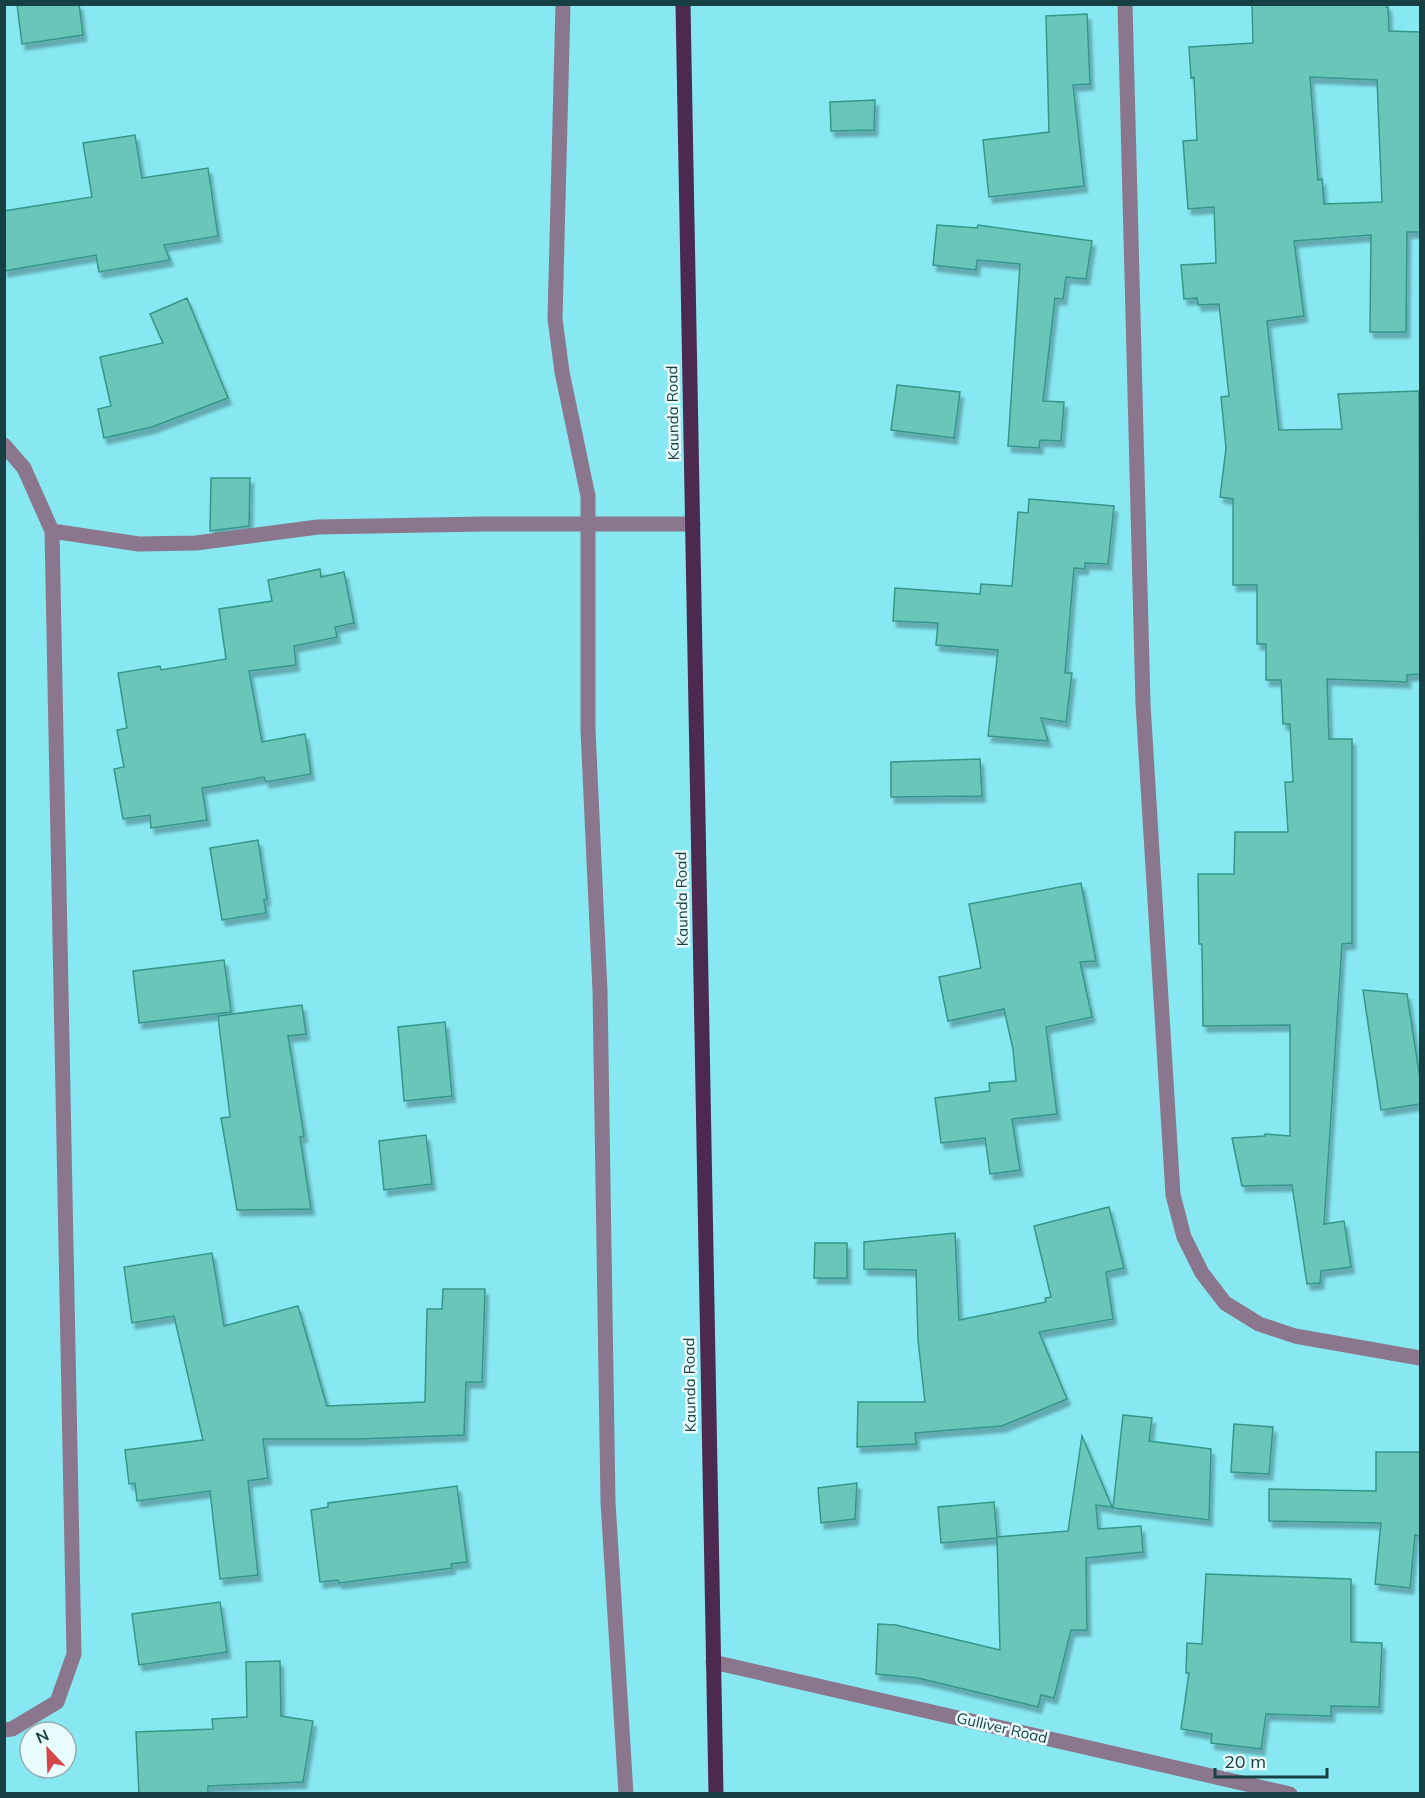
<svg xmlns="http://www.w3.org/2000/svg" width="1425" height="1798" font-family="Mulish,sans-serif">
	<style>
		.building { fill: #69c6b9; stroke: #34968a; stroke-width: 1.5; fill-rule: evenodd; filter: url(#shadow) }
		.lines { fill: none; stroke-linecap: round; stroke-linejoin: round }
		.minor { stroke: #8b778d; stroke-width: 15 }
		.major { stroke: #4c2a50; stroke-width: 15 }
		.labels { text-anchor: middle; stroke-width: 5; stroke-linejoin: round; paint-order: stroke }
		.street-label { font-size: 15px; fill: #164043; stroke: #eafbfd }
	</style>
	<defs>
		<filter id="shadow"><feDropShadow dx="3.5" dy="6" stdDeviation="1.5" flood-color="#0004"/></filter>
	</defs>
	<rect width="100%" height="100%" fill="#88e8f1"/>
	<path class="building" d="M 17,4 L 79,4 L 83,35 L 22,44 Z
		M 1252,4 L 1386,4 L 1386,7 L 1388,7 L 1389,31 L 1420,32 L 1420,232 L 1407,232 L 1406,332 L 1370,332 L 1371,235 L 1294,241 L 1304,316 L 1267,321 L 1279,430 L 1342,429 L 1338,394 L 1419,391 L 1420,674 L 1407,675 L 1407,682 L 1327,679 L 1329,739 L 1352,739 L 1352,943 L 1342,944 L 1324,1224 L 1344,1221 L 1351,1267 L 1321,1271 L 1320,1283 L 1307,1284 L 1292,1185 L 1242,1186 L 1232,1138 L 1265,1136 L 1265,1134 L 1290,1136 L 1290,1025 L 1203,1026 L 1202,944 L 1199,944 L 1198,874 L 1234,874 L 1235,832 L 1288,832 L 1285,782 L 1293,782 L 1290,724 L 1283,724 L 1281,680 L 1266,680 L 1266,644 L 1257,644 L 1257,585 L 1233,585 L 1233,499 L 1220,497 L 1226,448 L 1221,397 L 1229,396 L 1219,304 L 1198,305 L 1197,298 L 1184,299 L 1181,265 L 1216,263 L 1214,207 L 1188,209 L 1183,141 L 1197,140 L 1194,77 L 1191,78 L 1189,47 L 1253,43 ZM 1310,77 L 1377,80 L 1382,202 L 1324,204 L 1322,179 L 1318,180 Z
		M 1087,14 L 1090,84 L 1073,85 L 1084,186 L 989,197 L 983,140 L 1049,132 L 1046,16 Z
		M 875,100 L 874,130 L 831,131 L 830,102 Z
		M 135,135 L 142,178 L 208,168 L 218,236 L 164,245 L 170,260 L 99,272 L 96,255 L 4,271 L 4,211 L 92,197 L 83,143 Z
		M 937,225 L 977,228 L 978,225 L 1092,241 L 1086,279 L 1066,277 L 1063,299 L 1055,298 L 1043,401 L 1064,402 L 1061,441 L 1040,440 L 1039,448 L 1008,446 L 1020,264 L 977,260 L 976,270 L 933,265 Z
		M 187,298 L 228,398 L 152,427 L 104,438 L 98,409 L 111,406 L 100,357 L 163,343 L 150,314 Z
		M 897,385 L 960,392 L 954,438 L 891,430 Z
		M 211,478 L 250,478 L 249,526 L 210,531 Z
		M 1029,499 L 1114,506 L 1108,564 L 1085,563 L 1085,569 L 1074,568 L 1065,673 L 1072,673 L 1066,722 L 1041,718 L 1048,741 L 988,736 L 998,650 L 936,645 L 938,623 L 893,621 L 895,588 L 980,594 L 981,584 L 1012,586 L 1018,512 L 1028,513 Z
		M 320,569 L 321,577 L 344,572 L 354,623 L 335,627 L 337,637 L 294,646 L 296,665 L 249,671 L 262,742 L 305,734 L 311,774 L 266,782 L 264,777 L 202,788 L 207,820 L 151,828 L 150,815 L 123,819 L 114,769 L 124,767 L 117,730 L 127,728 L 118,673 L 160,666 L 161,670 L 226,659 L 219,609 L 272,601 L 268,580 Z
		M 980,759 L 982,796 L 891,797 L 891,762 Z
		M 258,840 L 267,899 L 264,900 L 266,913 L 222,920 L 210,848 Z
		M 1081,883 L 1096,961 L 1080,962 L 1092,1017 L 1046,1027 L 1057,1114 L 1012,1119 L 1020,1170 L 990,1174 L 985,1138 L 941,1143 L 935,1098 L 990,1091 L 989,1083 L 1016,1081 L 1013,1049 L 1004,1009 L 948,1021 L 939,977 L 981,968 L 969,904 Z
		M 224,960 L 231,1012 L 139,1023 L 133,971 Z
		M 1363,990 L 1407,994 L 1420,1079 L 1420,1104 L 1381,1110 Z
		M 302,1005 L 306,1034 L 288,1036 L 304,1136 L 300,1137 L 311,1209 L 237,1210 L 221,1118 L 230,1117 L 218,1016 Z
		M 445,1022 L 452,1096 L 404,1101 L 398,1027 Z
		M 426,1135 L 432,1184 L 384,1190 L 379,1141 Z
		M 1109,1207 L 1124,1268 L 1106,1272 L 1113,1319 L 1039,1332 L 1067,1399 L 1002,1426 L 915,1433 L 916,1444 L 857,1447 L 858,1402 L 925,1402 L 918,1340 L 916,1270 L 864,1269 L 864,1242 L 955,1233 L 959,1320 L 1046,1302 L 1045,1298 L 1051,1297 L 1034,1226 Z
		M 815,1243 L 847,1243 L 847,1278 L 814,1278 Z
		M 212,1253 L 224,1326 L 298,1306 L 327,1406 L 425,1402 L 427,1309 L 442,1309 L 443,1289 L 485,1289 L 482,1382 L 466,1382 L 464,1435 L 360,1439 L 263,1439 L 268,1478 L 248,1481 L 258,1575 L 220,1579 L 210,1491 L 137,1501 L 135,1483 L 129,1484 L 125,1450 L 203,1440 L 174,1316 L 132,1323 L 124,1267 Z
		M 1123,1415 L 1152,1418 L 1149,1441 L 1211,1449 L 1209,1520 L 1113,1508 Z
		M 1234,1424 L 1273,1427 L 1269,1474 L 1231,1472 Z
		M 1082,1436 L 1112,1507 L 1096,1505 L 1098,1529 L 1141,1526 L 1143,1552 L 1086,1558 L 1087,1630 L 1071,1630 L 1054,1698 L 1041,1695 L 1038,1707 L 918,1678 L 876,1674 L 878,1624 L 896,1625 L 1000,1650 L 997,1537 L 1068,1531 Z
		M 1376,1452 L 1420,1452 L 1420,1536 L 1415,1535 L 1410,1588 L 1375,1584 L 1381,1523 L 1269,1521 L 1269,1489 L 1376,1491 Z
		M 857,1483 L 855,1519 L 821,1523 L 818,1488 Z
		M 457,1486 L 467,1562 L 451,1564 L 452,1568 L 339,1583 L 338,1580 L 320,1582 L 311,1510 L 328,1507 L 328,1503 Z
		M 994,1502 L 997,1538 L 941,1543 L 938,1507 Z
		M 1206,1574 L 1351,1579 L 1351,1642 L 1382,1643 L 1379,1707 L 1331,1706 L 1331,1716 L 1266,1714 L 1261,1749 L 1211,1743 L 1212,1734 L 1181,1729 L 1189,1673 L 1186,1673 L 1187,1643 L 1202,1644 Z
		M 220,1602 L 227,1652 L 139,1665 L 132,1614 Z
		M 280,1661 L 281,1716 L 313,1721 L 303,1782 L 208,1786 L 208,1794 L 139,1794 L 136,1732 L 213,1729 L 212,1719 L 247,1717 L 246,1662 Z"/>
	<g class="lines">
		<path class="minor" d="M 563,4 L 555,319 L 562,372 L 588,496 L 588,730 L 600,991 L 608,1502 L 626,1794
			M 1125,4 L 1143,704 L 1173,1195 L 1184,1237 L 1202,1273 L 1225,1303 L 1259,1324 L 1295,1336 L 1420,1358
			M 4,445 L 24,468 L 52,531 L 74,1654 L 57,1702 L 12,1729 L 4,1730
			M 52,531 L 139,544 L 196,543 L 318,527 L 484,524 L 693,524
			M 713,1662 L 1290,1794"/>
		<path class="major" d="M 683,4 L 716,1794"/>
	</g>
	<g class="labels">
		<g class="street-label">
			<text transform="translate(673 413) rotate(-91)" y="5">Kaunda Road</text>
			<text transform="translate(682 899) rotate(-91)" y="5">Kaunda Road</text>
			<text transform="translate(690 1385) rotate(-91)" y="5">Kaunda Road</text>
			<text transform="translate(1002 1728) rotate(13)" y="5">Gulliver Road</text>
		</g>
	</g>
	<rect width="1425" height="1798" fill="none" stroke="#164043" stroke-width="12"/>
	<g transform="translate(48 1750) rotate(337)"><circle r="28" fill="#eafbfd" stroke="#95b0b3" stroke-width="1.5"/>
	<path d="M0-4.5L10 22L0 15L-10 22Z" fill="#d54548"/>
	<text y="-9" font-size="16" font-weight="bold" text-anchor="middle" fill="#164043">N</text>
	</g>
	<path d="M1215 1768v9h112v-9" fill="none" stroke="#164043" stroke-width="3"/>
	<text x="1224" y="1768" font-size="18" fill="#164043" stroke="#eafbfd" stroke-width="4.5" paint-order="stroke">20 m</text>
</svg>
